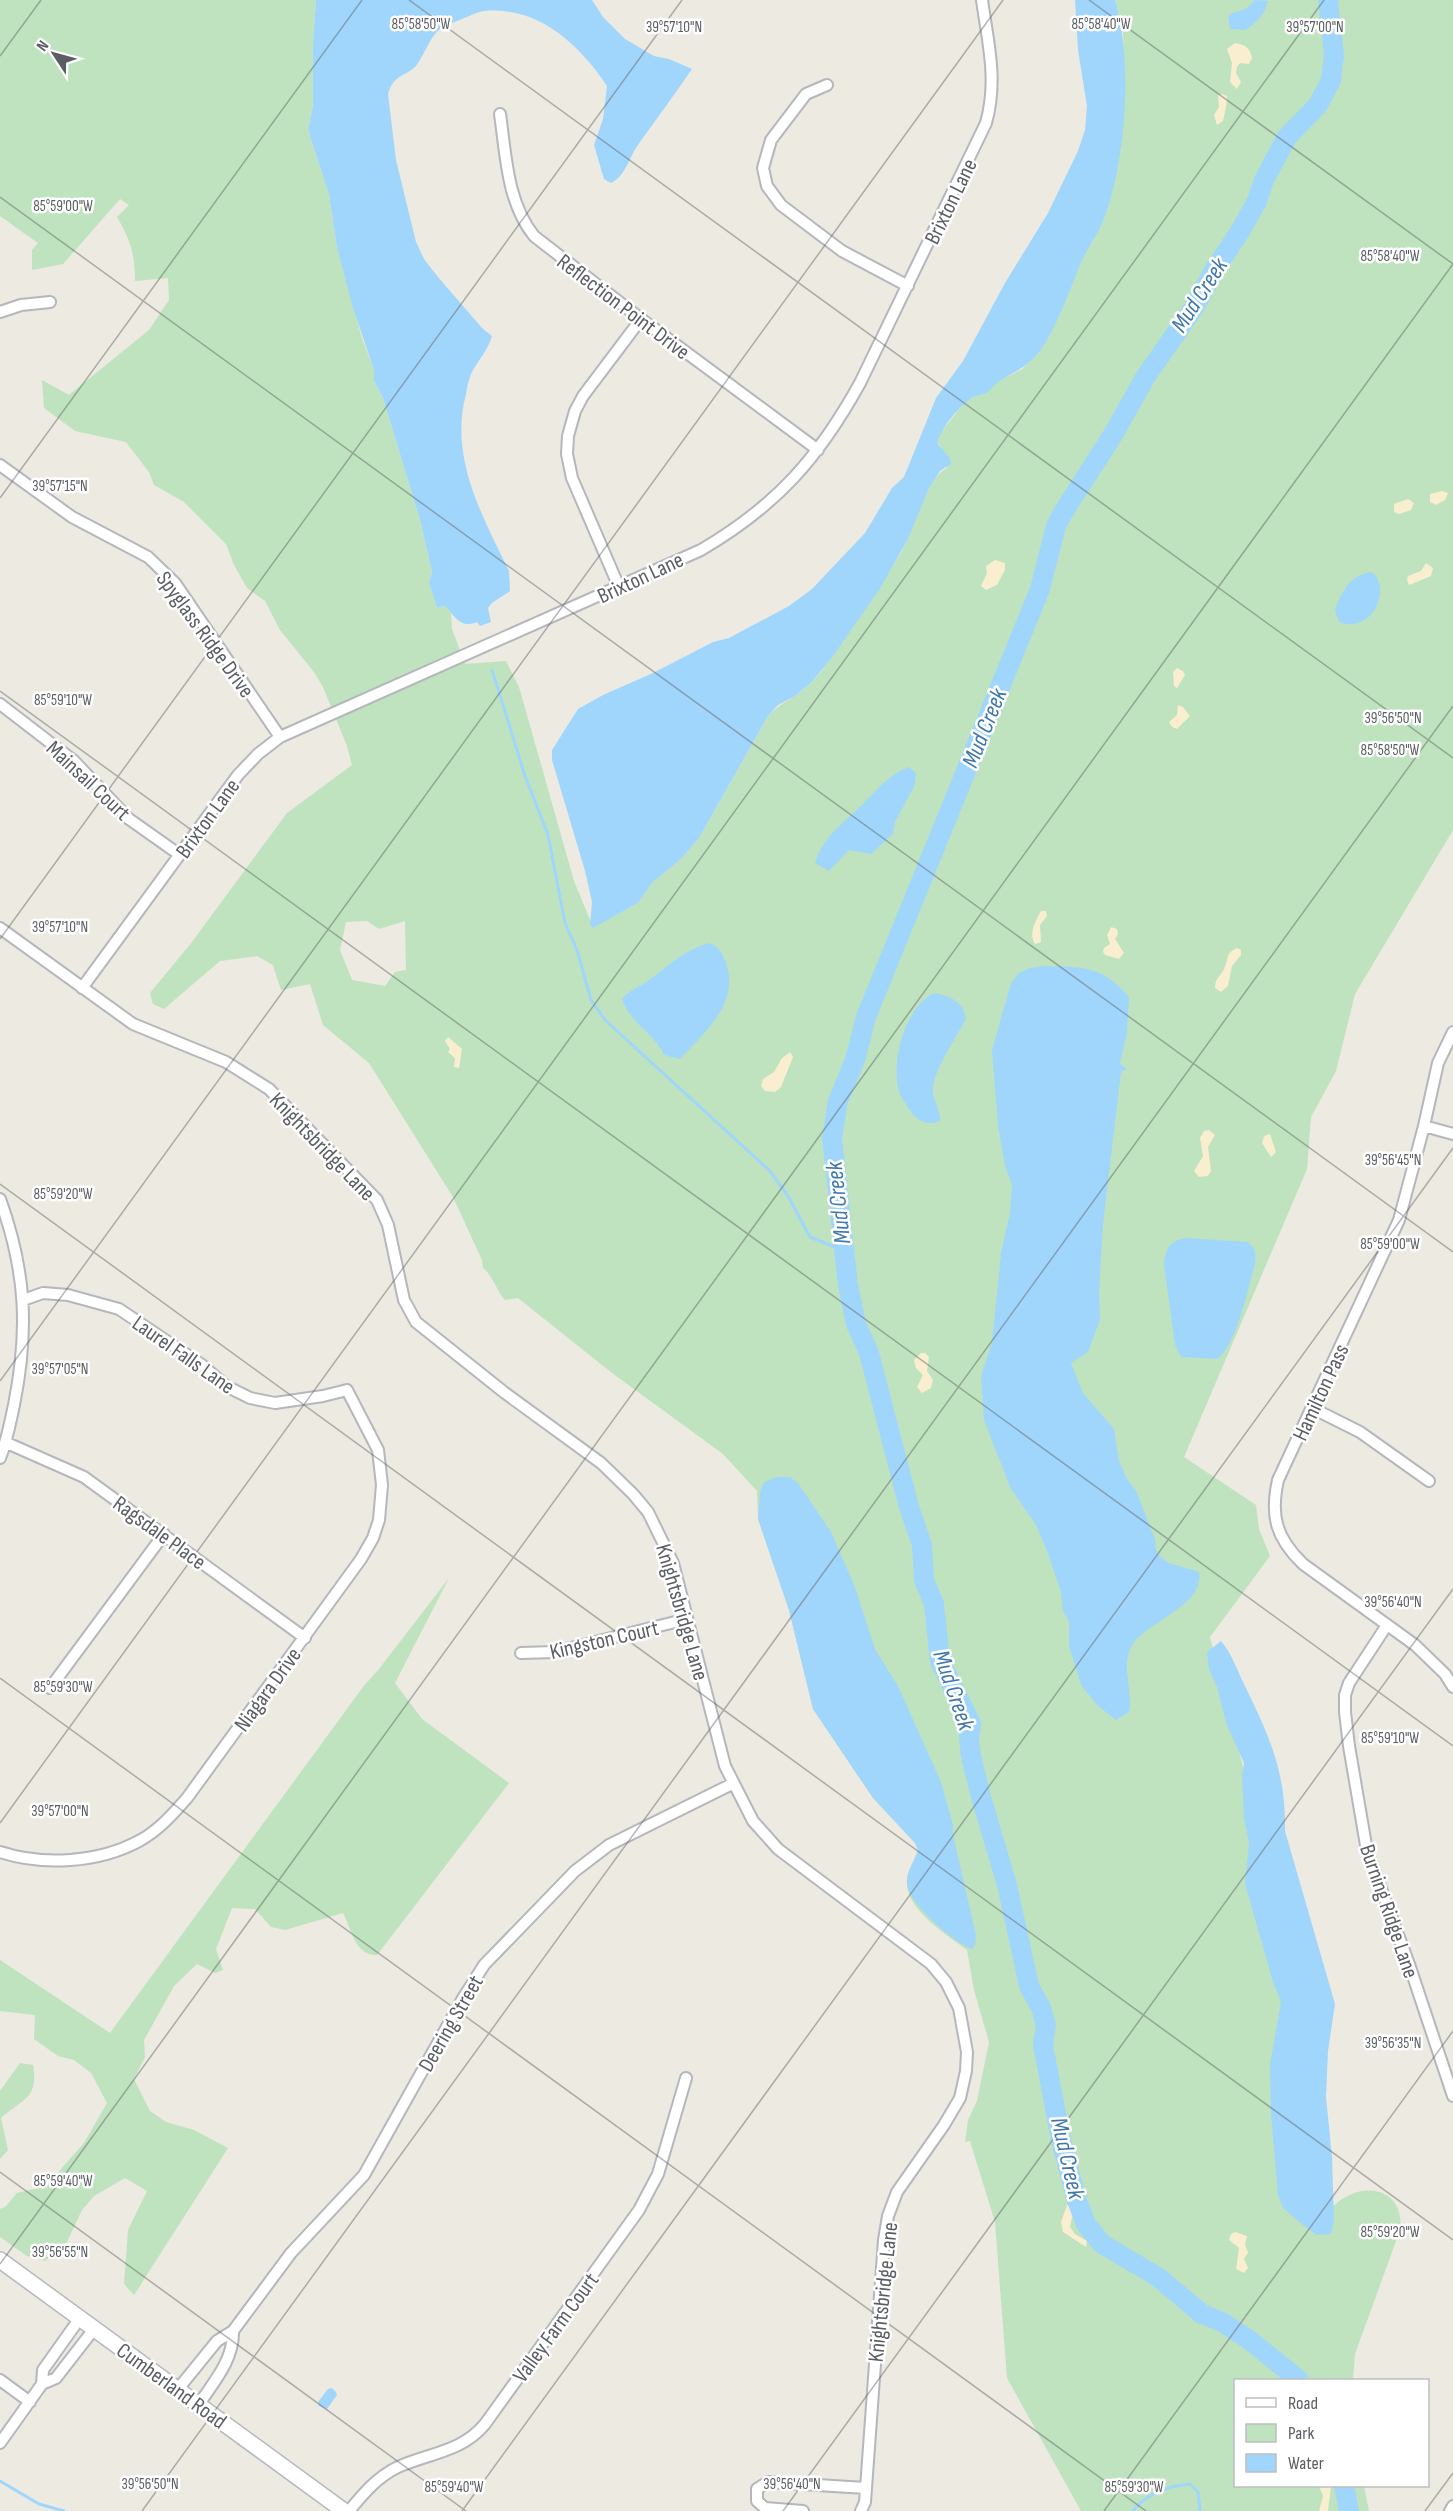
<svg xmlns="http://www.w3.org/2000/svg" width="1453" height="2511" font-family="'Sofia Sans Condensed',sans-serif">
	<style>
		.green { fill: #bee3be; fill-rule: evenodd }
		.sand { fill: #f9eed0 }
		.water { fill: #a1d6fc }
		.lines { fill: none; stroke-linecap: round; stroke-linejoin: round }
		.stream { stroke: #a1d6fc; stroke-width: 3 }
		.river { stroke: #a1d6fc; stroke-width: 20 }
		.street-casing { stroke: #b4b7bb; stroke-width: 14 }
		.secondary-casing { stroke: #b5b8bd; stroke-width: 18 }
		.street { stroke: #fff; stroke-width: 10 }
		.secondary { stroke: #fff; stroke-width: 15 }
		.ticks { fill: none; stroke: #5a5d62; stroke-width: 1.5; stroke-opacity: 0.45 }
		.labels { text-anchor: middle; stroke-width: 5; stroke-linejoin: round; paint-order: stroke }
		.street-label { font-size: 22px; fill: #5a5d62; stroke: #fff }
		.water-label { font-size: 24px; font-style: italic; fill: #4077ad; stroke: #fff }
		.ticks-label { font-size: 15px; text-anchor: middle; fill: #5a5d62; stroke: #fff; stroke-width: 5; stroke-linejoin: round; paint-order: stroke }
	</style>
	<rect width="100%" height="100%" fill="#eceae1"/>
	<path class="green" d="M 0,0 L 316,0 L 313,41 L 313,105 L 308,130 L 329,195 L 337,248 L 362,338 L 374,370 L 374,381 L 383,398 L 420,520 L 432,572 L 429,583 L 437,608 L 445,606 L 451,613 L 452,629 L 465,664 L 506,661 L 519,687 L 574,881 L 593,927 L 638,903 L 652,883 L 681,859 L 699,838 L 768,716 C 781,702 798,696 811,683 C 824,670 834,654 844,639 C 864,610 884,582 902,551 C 915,527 923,481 947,468 L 941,447 L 937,443 L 940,434 L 963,404 L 976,395 L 985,393 L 996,383 L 1022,369 L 1038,354 L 1075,276 L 1083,258 L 1125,89 L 1123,32 L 1115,0 L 1453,0 L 1453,830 L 1355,994 L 1336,1071 L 1311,1117 L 1307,1169 L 1184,1457 L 1256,1505 L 1259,1529 L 1270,1556 L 1210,1637 L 1309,2026 L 1323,2217 C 1329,2211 1336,2202 1344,2198 C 1372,2181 1405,2194 1400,2230 L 1355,2354 L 1353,2380 L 1236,2380 L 1236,2486 L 1364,2486 L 1369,2511 L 1081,2511 L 1007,2378 L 995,2222 L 970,2141 L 965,2142 L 968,2120 L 977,2101 L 989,2042 L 974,1990 L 967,1950 C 947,1935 905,1909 907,1881 C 907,1872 915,1859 918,1850 L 915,1843 L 873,1798 L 813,1709 L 789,1610 L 758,1519 L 757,1491 L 723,1454 L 612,1373 L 518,1298 L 505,1300 C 496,1290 493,1276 483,1268 L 482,1260 L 453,1197 L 369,1063 L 323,1025 L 310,984 L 281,990 L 273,965 L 257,956 L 220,961 L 164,1009 L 153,1004 L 150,993 L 192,942 L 287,813 L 352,765 L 347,746 L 323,687 L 314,672 L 280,630 L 265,601 L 247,588 L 234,565 L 226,544 L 184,502 L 154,485 L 149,472 L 126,442 L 75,431 L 44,408 L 42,380 L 69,395 L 149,330 L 169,300 L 168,278 L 135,281 C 135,254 131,241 117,217 L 129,205 L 120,199 L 63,264 L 32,270 L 32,250 L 38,243 L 0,216 ZM 367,921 L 379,929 L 405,921 L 406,970 L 395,972 L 385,986 L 352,980 L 340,950 L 346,922 Z
		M 449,1578 L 395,1683 L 422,1719 L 509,1783 L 377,1955 C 355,1956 351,1928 343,1913 L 285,1930 L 271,1927 L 255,1909 L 232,1908 L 216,1949 L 223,1970 L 215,1973 L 197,1964 L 174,1986 L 144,2040 L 145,2057 L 134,2079 L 150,2111 L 166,2122 L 194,2130 L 228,2148 L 134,2295 L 124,2284 L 128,2230 L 147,2191 L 125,2178 L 94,2196 L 82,2210 L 66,2244 L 45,2261 L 27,2256 L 0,2237 L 0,2209 L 6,2206 L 17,2193 L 46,2186 L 84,2143 L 107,2103 L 91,2073 L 74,2060 L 58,2056 L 34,2039 L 35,2015 L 0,2011 L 0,1960 L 110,2033 L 363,1687 L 379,1669 Z
		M 20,2063 L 33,2065 C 39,2099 22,2099 1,2118 L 8,2150 L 0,2159 L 0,2091 Z"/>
	<path class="sand" d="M 1235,43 C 1245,45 1250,47 1252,58 L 1249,64 L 1240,63 L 1237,67 L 1236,73 L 1241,82 L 1237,89 L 1230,82 L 1232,63 L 1227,49 Z
		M 1222,94 L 1227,96 C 1228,99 1224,117 1223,121 L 1217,125 L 1214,115 L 1219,107 L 1218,95 Z
		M 1442,491 L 1448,493 L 1445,500 L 1436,505 L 1430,502 L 1430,494 Z
		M 1408,499 L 1414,503 L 1411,510 L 1399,514 L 1394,512 L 1394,504 Z
		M 995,560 L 1005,563 L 1005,570 L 997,585 L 986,590 L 981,586 L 987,573 L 986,566 Z
		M 1426,563 L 1433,568 L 1431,576 L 1409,585 L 1407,580 L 1408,576 L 1421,571 Z
		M 1177,668 L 1183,671 L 1185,675 L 1177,688 L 1174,686 L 1173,672 Z
		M 1178,705 L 1183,707 L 1190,716 L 1177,729 L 1172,727 L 1169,722 L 1177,715 Z
		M 1041,911 L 1046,911 L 1047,916 L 1040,925 L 1041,942 L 1035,944 C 1028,934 1036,920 1041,911 Z
		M 1111,927 L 1117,929 L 1118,934 L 1115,939 L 1124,953 L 1119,959 L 1105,955 L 1103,952 L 1104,948 L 1110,944 L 1107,935 Z
		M 1237,948 L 1241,950 L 1241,955 L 1232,966 L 1228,986 L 1221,992 L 1215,988 C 1215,978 1220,977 1224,969 C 1229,959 1225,953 1237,948 Z
		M 448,1037 L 462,1049 L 459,1068 L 454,1067 L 455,1058 L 448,1052 L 450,1049 L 445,1041 Z
		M 790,1052 L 793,1057 L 781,1087 L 775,1092 L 765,1091 L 761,1086 L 763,1079 L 774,1072 L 782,1058 Z
		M 1209,1130 L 1215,1135 L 1208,1147 L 1211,1171 L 1208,1176 L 1199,1177 L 1194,1171 L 1203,1156 L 1200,1138 L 1204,1131 Z
		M 1270,1134 L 1276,1152 L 1271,1157 L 1262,1143 L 1264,1136 Z
		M 921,1353 L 925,1353 L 929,1357 L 927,1371 L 933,1380 L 931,1388 L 922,1393 L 917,1387 L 923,1375 L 916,1368 L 914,1360 Z
		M 1071,2204 L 1074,2208 L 1070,2227 L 1075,2234 L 1087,2241 L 1086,2247 L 1063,2232 L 1061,2222 L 1067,2205 Z
		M 1235,2232 L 1247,2236 L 1245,2244 L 1248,2253 L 1244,2259 L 1248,2268 L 1244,2273 L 1236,2269 L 1239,2248 L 1229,2240 L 1231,2234 Z
		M 1319,2486 L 1331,2486 L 1328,2511 L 1319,2511 L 1323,2496 Z"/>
	<path class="water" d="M 316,0 L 592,0 L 603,17 L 625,39 L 654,56 L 669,59 L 692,69 C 675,94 657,118 640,142 C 629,156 627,175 611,183 L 604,179 L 594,145 L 603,119 L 607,86 C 579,44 538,6 484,11 C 477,12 469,16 462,19 C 456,22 447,24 441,28 C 430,37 426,51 418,63 C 409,77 394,72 388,94 L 396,160 L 416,242 L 424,259 L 438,277 L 482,328 L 492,336 C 488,350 479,359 472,372 C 469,378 467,387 466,394 C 449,458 482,515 509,571 L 510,591 L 492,603 L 488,608 L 491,622 L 480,626 L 477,622 C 461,629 455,617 445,606 L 437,608 L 429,583 L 432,572 L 420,520 L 383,398 L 374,381 L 374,370 L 353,308 L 337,248 L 329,195 L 308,130 L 313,105 L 313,41 Z
		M 1075,0 L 1115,0 C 1133,59 1126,158 1105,216 C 1099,233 1087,248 1080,265 C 1069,292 1055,332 1037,355 C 1026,367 1013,373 1000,381 C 994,384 991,390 986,393 C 982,395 977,395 973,397 C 958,407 943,426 937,443 L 950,458 L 951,464 L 940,471 L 929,488 L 907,541 L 881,587 L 831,659 L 811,683 L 795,696 L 778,705 L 768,716 L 699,838 L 681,859 L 652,883 L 638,903 L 593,928 L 590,925 L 592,902 L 585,871 L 552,760 L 552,750 L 578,709 L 603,695 L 653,673 L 713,642 L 729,638 L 789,606 L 812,589 L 865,533 L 892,488 L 904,477 L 936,398 L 963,361 L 1005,283 L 1048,213 L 1078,151 L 1085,130 L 1087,106 L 1078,50 Z
		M 1255,0 L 1268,1 C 1265,14 1257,23 1245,30 L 1230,29 L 1228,17 L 1232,13 L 1246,9 Z
		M 1372,572 C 1391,586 1375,635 1339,622 L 1335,611 C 1341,591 1351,574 1372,572 Z
		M 909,767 L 916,773 L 915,785 L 895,822 L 893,834 L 871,854 L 849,850 L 829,871 L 815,863 C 823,837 843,823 862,805 C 877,790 889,774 909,767 Z
		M 709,943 C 719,946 722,953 726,963 C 740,1003 705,1032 680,1059 L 664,1055 C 655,1033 629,1023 622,999 C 630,989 638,988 649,980 C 670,965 684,950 709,943 Z
		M 1045,966 C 1084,967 1103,966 1129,997 L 1127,1033 L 1120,1064 L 1127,1069 L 1121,1072 L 1103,1224 L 1099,1292 L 1100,1320 L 1088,1352 L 1071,1363 L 1083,1393 L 1114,1429 L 1119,1461 L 1127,1479 L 1136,1491 L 1155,1539 L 1156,1550 L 1161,1557 L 1169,1563 L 1199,1572 C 1205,1605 1149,1621 1133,1644 C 1119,1666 1134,1689 1129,1712 L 1116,1720 L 1097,1705 L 1081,1685 L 1069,1646 L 1069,1622 L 1063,1611 L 1061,1592 L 1047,1551 L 1036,1525 L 1010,1487 L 984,1420 L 981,1376 L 992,1342 L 1001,1253 L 1010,1213 L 1012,1185 L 1005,1166 L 998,1125 L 992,1050 L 1011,983 L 1019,973 L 1030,968 Z
		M 934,993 C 951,996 964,1002 966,1019 C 957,1036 931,1074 933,1093 C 934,1103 941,1110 940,1121 C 926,1126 917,1121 909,1109 C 905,1102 900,1097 898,1088 C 892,1057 905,1008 934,993 Z
		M 1185,1238 L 1247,1242 C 1256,1248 1256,1254 1255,1264 C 1247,1291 1238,1340 1218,1359 L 1181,1357 L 1175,1345 L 1164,1265 C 1165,1250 1169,1241 1185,1238 Z
		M 776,1477 L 790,1477 L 798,1483 L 831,1532 L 855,1587 L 875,1649 L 899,1688 L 941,1782 L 953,1825 L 953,1835 L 976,1935 L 975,1945 L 972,1949 C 954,1943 905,1901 907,1881 C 907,1871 915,1860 918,1850 L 915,1843 L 873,1798 L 813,1709 L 789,1610 L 758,1519 L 760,1493 L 763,1483 Z
		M 1221,1641 C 1233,1656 1236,1668 1245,1686 C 1270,1738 1286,1772 1285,1831 L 1335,2004 L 1328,2051 L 1326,2097 L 1332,2157 L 1334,2220 L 1331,2234 L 1317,2235 L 1303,2225 L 1283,2208 L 1278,2195 L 1271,2114 L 1270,2064 L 1281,2002 L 1273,1982 L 1245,1884 L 1249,1844 L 1244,1818 L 1242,1776 L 1244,1763 L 1226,1723 L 1217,1687 L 1209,1670 L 1207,1652 Z
		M 332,2388 L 336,2392 L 337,2395 L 327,2409 L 319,2406 L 318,2402 L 328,2389 Z"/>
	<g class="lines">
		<path class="stream" d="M 492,670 L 525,776 L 548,835 L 565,923 L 577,950 L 591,1000 L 605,1020 L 770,1171 L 788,1196 L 810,1237 L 842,1250
			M 0,2481 L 39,2504 L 64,2511
			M 1133,2511 C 1147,2493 1168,2486 1190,2484 L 1198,2492 L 1200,2511"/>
		<path class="river" d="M 1299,2380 L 1248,2339 L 1222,2322 L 1202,2314 L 1158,2277 L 1102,2244 L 1086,2224 L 1076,2198 L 1061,2140 L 1043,2045 L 1046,2025 L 1041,2008 L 1029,1986 L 1007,1885 L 981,1797 L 971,1756 L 969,1737 L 971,1724 L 940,1661 L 934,1604 L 924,1580 L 922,1545 L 909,1507 L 869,1353 L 856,1324 L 848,1285 L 832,1138 L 838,1101 L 855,1060 L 866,1017 L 1040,589 L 1056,526 L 1064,511 L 1114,433 L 1146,376 L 1193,309 L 1215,269 L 1239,233 L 1257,201 L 1264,180 L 1287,137 L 1318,105 L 1331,80 L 1334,55 L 1328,0
			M 1344,2486 L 1349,2511"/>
		<defs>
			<path id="street" d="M 827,85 L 806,94 L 771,140 L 763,168 L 767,186 L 781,205 L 842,251 L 908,286
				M 500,114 C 506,156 507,202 534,236 L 641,319 L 818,450
				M 0,312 L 21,305 L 50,302
				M 0,465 L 72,517 L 148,557 L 175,583 L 280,737
				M 619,587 L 572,478 L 567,454 L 568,436 L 575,411 L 583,396 L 641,319
				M 0,704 L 74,761 L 129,819 L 180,855
				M 0,928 L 133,1024 L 226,1062 L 269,1089 L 377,1200 L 388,1225 L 404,1300 L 416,1322 L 505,1393 L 601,1463 L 633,1494 L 648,1512 L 673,1563 L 725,1766 L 753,1821 L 778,1849 L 931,1964 L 946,1982 L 959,2008 L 967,2052 L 966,2071 L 960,2098 L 944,2125 L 897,2192 L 888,2216 L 884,2240 L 865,2502 L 861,2511
				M 82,988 L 238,775 L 258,754 L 280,737 L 701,550 C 776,506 818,459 860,383 L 986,123 C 998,80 988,43 982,0
				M 1453,1032 L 1438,1063 L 1424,1126 L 1399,1220 L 1278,1480 C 1270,1516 1276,1538 1303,1564 L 1415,1645 L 1445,1674 L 1453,1687
				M 1424,1126 L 1453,1134
				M 0,1199 C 26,1271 29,1330 14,1405 C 10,1423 7,1441 0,1458
				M 1312,1408 L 1360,1432 L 1429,1481
				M 7,1443 L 84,1477 L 305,1638
				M 1387,1625 L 1349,1683 L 1345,1695 L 1345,1712 L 1349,1746 L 1367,1851 L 1410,1967 L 1453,2096
				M 521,1653 L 555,1652 L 687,1619
				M 50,1688 L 164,1534
				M 0,1852 C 43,1866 98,1863 139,1841 C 158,1831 173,1814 187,1798 L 361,1559 L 373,1538 L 379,1520 L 382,1485 L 378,1450 L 347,1390 L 323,1396 L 275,1403 L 250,1398 L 226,1386 L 202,1365 L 119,1309 L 68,1295 L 43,1293 L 23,1300
				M 0,2380 L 30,2402
				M 42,2384 L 43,2370 L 80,2318
				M 178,2389 L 217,2341 L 233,2331 L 291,2253 L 364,2175 L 462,2000 L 484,1965 L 575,1871 L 609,1845 L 732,1784
				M 199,2404 C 214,2382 234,2359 233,2331
				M 0,2443 L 42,2384 L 56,2378 L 94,2329
				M 349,2511 C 363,2494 377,2477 398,2467 C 429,2453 462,2452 485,2424 L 639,2210 L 658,2174 L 686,2078
				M 803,2511 L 765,2508 L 757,2501 L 757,2489 L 768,2482 L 866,2488
				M 1450,2511 L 1453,2506"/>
			<path id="secondary" d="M 0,2260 L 344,2511"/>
		</defs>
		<use href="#street" class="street-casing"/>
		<use href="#secondary" class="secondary-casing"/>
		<use href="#street" class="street"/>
		<use href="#secondary" class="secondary"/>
	</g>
	<path class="ticks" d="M 409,0 L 1453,758M 1089,0 L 1453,264M 0,56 L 41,0M 0,197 L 1453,1252M 0,498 L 362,0M 0,691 L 1453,1746M 0,939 L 682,0M 0,1184 L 1453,2240M 0,1381 L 1003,0M 0,1678 L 1146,2511M 0,1823 L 1324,0M 0,2172 L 466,2511M 0,2264 L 1453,264M 142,2511 L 1453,706M 462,2511 L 1453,1148M 783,2511 L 1453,1589M 1104,2511 L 1453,2031M 1425,2511 L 1453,2473"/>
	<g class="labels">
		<g class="street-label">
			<text transform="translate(950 201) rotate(-64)" y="8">Brixton Lane</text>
			<text transform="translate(624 306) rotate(37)" y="8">Reflection Point Drive</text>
			<text transform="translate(640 577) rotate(-25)" y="8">Brixton Lane</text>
			<text transform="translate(206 634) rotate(54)" y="8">Spyglass Ridge Drive</text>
			<text transform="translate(89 780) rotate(43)" y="8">Mainsail Court</text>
			<text transform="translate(207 818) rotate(-54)" y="8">Brixton Lane</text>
			<text transform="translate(323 1146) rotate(46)" y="8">Knightsbridge Lane</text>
			<text transform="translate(184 1354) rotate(35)" y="8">Laurel Falls Lane</text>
			<text transform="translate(1320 1392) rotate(-65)" y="8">Hamilton Pass</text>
			<text transform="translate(160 1532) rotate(36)" y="8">Ragsdale Place</text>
			<text transform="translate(683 1612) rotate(74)" y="8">Knightsbridge Lane</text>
			<text transform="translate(604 1639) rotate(-13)" y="8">Kingston Court</text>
			<text transform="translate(267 1689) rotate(-54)" y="8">Niagara Drive</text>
			<text transform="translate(1390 1911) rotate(71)" y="8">Burning Ridge Lane</text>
			<text transform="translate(450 2023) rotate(-60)" y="8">Deering Street</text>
			<text transform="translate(882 2292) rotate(-84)" y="8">Knightsbridge Lane</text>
			<text transform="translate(555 2327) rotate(-54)" y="8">Valley Farm Court</text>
			<text transform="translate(172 2385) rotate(36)" y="8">Cumberland Road</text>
		</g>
		<g class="water-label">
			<text transform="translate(1199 295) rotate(-57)" y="8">Mud Creek</text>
			<text transform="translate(984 728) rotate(-68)" y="8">Mud Creek</text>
			<text transform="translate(838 1203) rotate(-96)" y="8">Mud Creek</text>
			<text transform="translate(954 1690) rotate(71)" y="8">Mud Creek</text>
			<text transform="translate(1068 2158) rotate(77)" y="8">Mud Creek</text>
		</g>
	</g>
	<g class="ticks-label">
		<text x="421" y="29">85°58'50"W</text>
		<text x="1101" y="29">85°58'40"W</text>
		<text x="674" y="32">39°57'10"N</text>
		<text x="1315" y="32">39°57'00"N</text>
		<text x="63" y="211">85°59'00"W</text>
		<text x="1390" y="261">85°58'40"W</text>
		<text x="60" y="491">39°57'15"N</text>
		<text x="63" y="705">85°59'10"W</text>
		<text x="1393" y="723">39°56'50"N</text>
		<text x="1390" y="755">85°58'50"W</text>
		<text x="60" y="932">39°57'10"N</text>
		<text x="1393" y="1165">39°56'45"N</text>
		<text x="63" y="1199">85°59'20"W</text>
		<text x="1390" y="1249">85°59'00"W</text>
		<text x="60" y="1374">39°57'05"N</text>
		<text x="1393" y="1607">39°56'40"N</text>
		<text x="63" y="1692">85°59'30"W</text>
		<text x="1390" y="1743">85°59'10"W</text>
		<text x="60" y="1816">39°57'00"N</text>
		<text x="1393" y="2048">39°56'35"N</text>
		<text x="63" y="2186">85°59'40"W</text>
		<text x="1390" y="2237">85°59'20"W</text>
		<text x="60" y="2257">39°56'55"N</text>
		<text x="150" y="2489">39°56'50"N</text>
		<text x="792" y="2489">39°56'40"N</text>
		<text x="454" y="2492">85°59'40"W</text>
		<text x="1134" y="2492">85°59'30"W</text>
	</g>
	<rect x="1234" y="2379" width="195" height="108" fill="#ffffff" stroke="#bdbec0" stroke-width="1.5"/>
	<rect x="1246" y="2398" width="30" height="9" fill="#ffffff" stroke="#bdbec0" stroke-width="1.5"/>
	<text x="1288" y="2409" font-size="18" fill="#5a5d62">Road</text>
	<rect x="1246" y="2424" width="30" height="18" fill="#bee3be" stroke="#bdbec0" stroke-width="1.5"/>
	<text x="1288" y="2439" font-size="18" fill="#5a5d62">Park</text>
	<rect x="1246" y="2454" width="30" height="18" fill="#a1d6fc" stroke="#bdbec0" stroke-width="1.5"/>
	<text x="1288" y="2469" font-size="18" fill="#5a5d62">Water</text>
	<g transform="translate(54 54) rotate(306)" stroke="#ffffff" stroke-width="4.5" paint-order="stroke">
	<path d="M0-4.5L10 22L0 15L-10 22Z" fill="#5a5d62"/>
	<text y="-9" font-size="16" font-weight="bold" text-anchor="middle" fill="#5a5d62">N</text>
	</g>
</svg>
